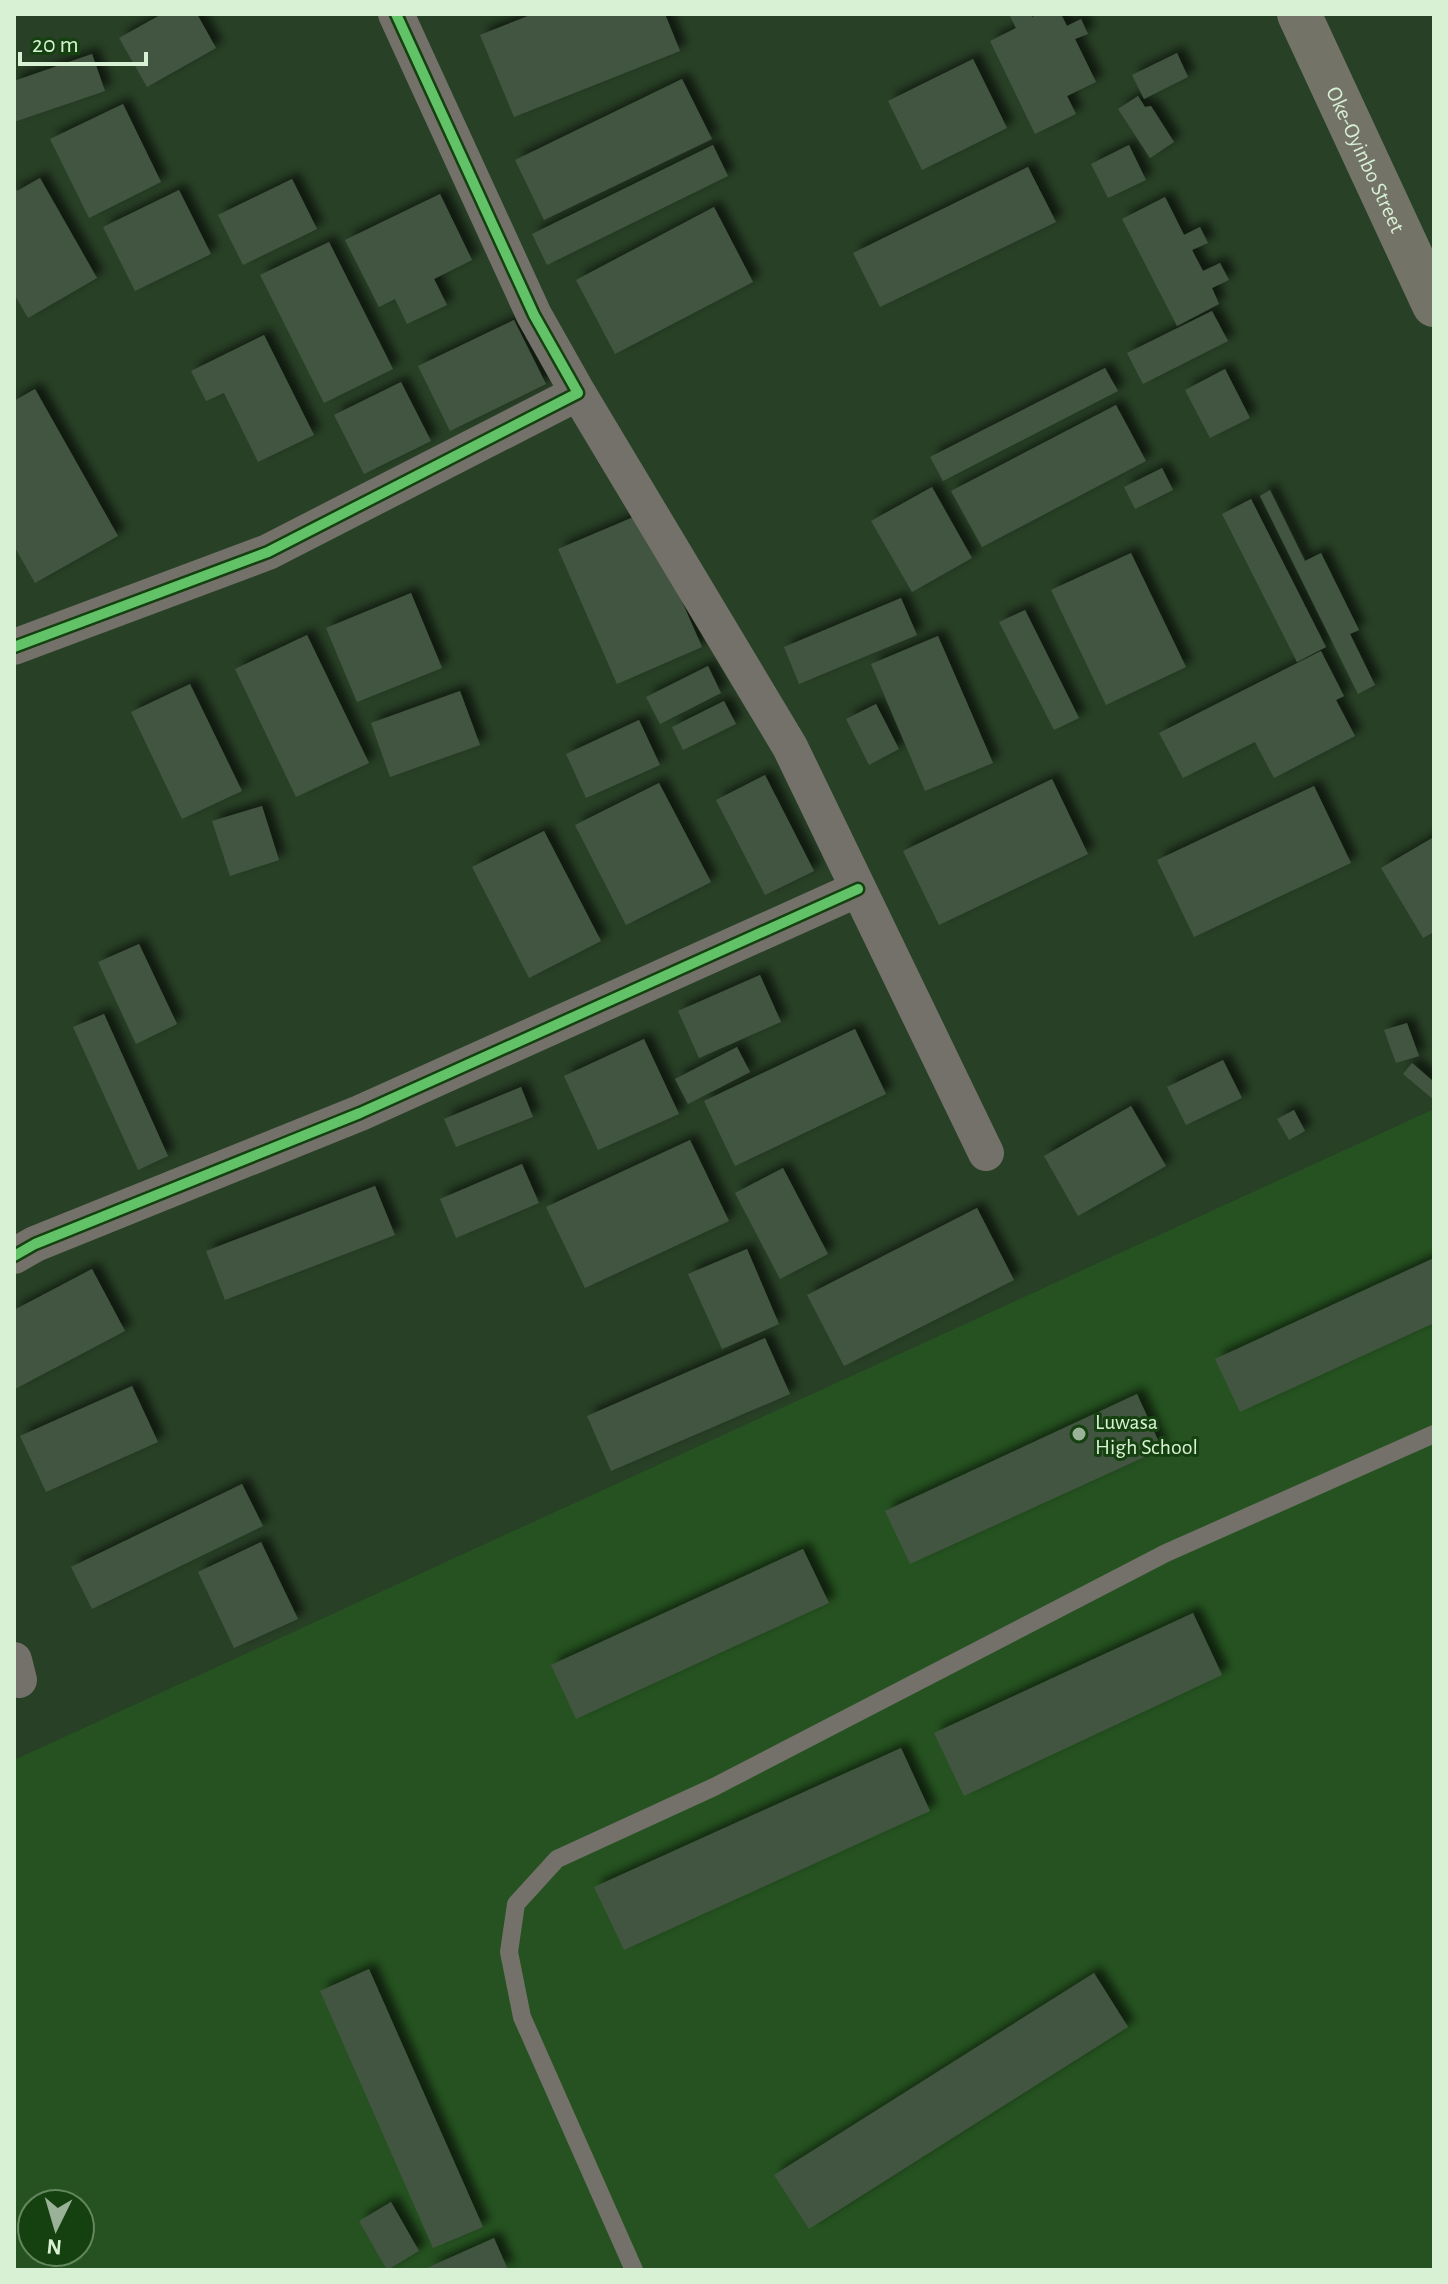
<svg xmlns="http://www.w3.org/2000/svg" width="1448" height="2284" font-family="'Alegreya Sans',sans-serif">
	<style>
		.built { fill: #255220; fill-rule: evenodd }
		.building { fill: #425540; filter: url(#shadow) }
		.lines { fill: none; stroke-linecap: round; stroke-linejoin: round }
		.service { stroke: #737169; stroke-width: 18 }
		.minor { stroke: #737169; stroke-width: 36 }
		.secondary { stroke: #737368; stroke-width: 44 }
		.cycleway-casing { stroke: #154010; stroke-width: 15 }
		.cycleway { stroke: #61c268; stroke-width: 10 }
		.poi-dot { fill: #9ab297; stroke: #154010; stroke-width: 3 }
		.labels { text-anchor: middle; stroke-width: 6; stroke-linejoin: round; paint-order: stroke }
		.street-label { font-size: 22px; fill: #d8f0d4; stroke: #154010 }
		.poi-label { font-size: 22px; fill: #d8f0d4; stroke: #154010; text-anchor: start }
	</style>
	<defs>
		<filter id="shadow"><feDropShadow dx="7" dy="-7" stdDeviation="4" flood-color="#0009"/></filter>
	</defs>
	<rect width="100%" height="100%" fill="#284026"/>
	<path class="built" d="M 1434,1109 L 1434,2270 L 14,2270 L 14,1760 ZM 32,2204 L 80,2204 L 80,2252 L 32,2252 Z"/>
	<path class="building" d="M 162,14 L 197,14 L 216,48 L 147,87 L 119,38 Z
		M 533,14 L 665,14 L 680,51 L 514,117 L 480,35 Z
		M 1009,14 L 1031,14 L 1032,17 L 1039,14 L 1061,14 L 1067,26 L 1081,19 L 1088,34 L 1075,39 L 1096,82 L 1067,96 L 1076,114 L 1035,134 L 990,41 L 1016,28 Z
		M 1177,53 L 1188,77 L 1144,99 L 1132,75 Z
		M 92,54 L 105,91 L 14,122 L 14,81 Z
		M 973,59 L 1007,128 L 922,170 L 888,101 Z
		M 682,79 L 712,139 L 544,220 L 515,160 Z
		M 1138,96 L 1145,107 L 1151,106 L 1174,142 L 1150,158 L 1118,109 Z
		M 123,104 L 161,182 L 89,218 L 50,139 Z
		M 713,145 L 728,176 L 547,265 L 532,234 Z
		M 1129,145 L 1146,180 L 1108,198 L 1091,164 Z
		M 1028,167 L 1056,222 L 880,307 L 853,253 Z
		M 40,178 L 97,278 L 28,318 L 14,294 L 14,185 L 17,191 Z
		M 292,179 L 317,229 L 243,265 L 218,215 Z
		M 179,190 L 211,254 L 135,291 L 103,227 Z
		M 440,194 L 472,260 L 434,279 L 447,305 L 407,324 L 395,299 L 379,307 L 345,240 Z
		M 1165,197 L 1184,235 L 1200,227 L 1208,243 L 1192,250 L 1203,271 L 1220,263 L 1229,280 L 1212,288 L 1219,304 L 1177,326 L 1122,219 Z
		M 714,207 L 753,282 L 615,354 L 576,280 Z
		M 329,242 L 393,369 L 324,403 L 260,275 Z
		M 1212,311 L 1228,341 L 1143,384 L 1127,353 Z
		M 514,320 L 546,384 L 450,431 L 418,366 Z
		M 264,335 L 314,435 L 258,462 L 224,393 L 206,401 L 191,371 Z
		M 1105,368 L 1118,391 L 943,481 L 930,457 Z
		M 1225,369 L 1250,418 L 1210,438 L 1185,390 Z
		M 401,382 L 431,441 L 364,474 L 334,415 Z
		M 35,389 L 118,536 L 35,583 L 14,546 L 14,401 Z
		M 1116,405 L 1146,461 L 982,547 L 951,491 Z
		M 1162,468 L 1173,490 L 1135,509 L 1124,487 Z
		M 932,487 L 972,558 L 912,592 L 871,521 Z
		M 1270,490 L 1305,561 L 1321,553 L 1359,630 L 1350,634 L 1375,685 L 1358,694 L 1260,496 Z
		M 1251,499 L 1326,647 L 1297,662 L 1222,514 Z
		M 643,513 L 702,647 L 617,684 L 558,549 Z
		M 1131,553 L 1186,667 L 1106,705 L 1051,590 Z
		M 411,593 L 442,668 L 357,702 L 326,628 Z
		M 901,598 L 917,635 L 799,684 L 784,647 Z
		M 1025,610 L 1079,718 L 1054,730 L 999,622 Z
		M 307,635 L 369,763 L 296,797 L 235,669 Z
		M 938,636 L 993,763 L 925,791 L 871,664 Z
		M 1321,651 L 1344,696 L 1336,700 L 1355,736 L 1274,778 L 1255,742 L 1183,778 L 1159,733 Z
		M 708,666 L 721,693 L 660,724 L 646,697 Z
		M 190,684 L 242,791 L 182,819 L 131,712 Z
		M 460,691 L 480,745 L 390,777 L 371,723 Z
		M 724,701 L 736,724 L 683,750 L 672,727 Z
		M 876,704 L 899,749 L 869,765 L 846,719 Z
		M 639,720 L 660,765 L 586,798 L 566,754 Z
		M 765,775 L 814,871 L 765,895 L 716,800 Z
		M 1052,779 L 1088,854 L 939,925 L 903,851 Z
		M 659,783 L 711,882 L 626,925 L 575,825 Z
		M 1314,786 L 1351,863 L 1194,937 L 1157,860 Z
		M 262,806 L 279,860 L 230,876 L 212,821 Z
		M 544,831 L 601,941 L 529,978 L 472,867 Z
		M 1434,837 L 1434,932 L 1423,938 L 1381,868 Z
		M 139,944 L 177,1024 L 136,1044 L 98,962 Z
		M 760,975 L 781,1022 L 699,1058 L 678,1011 Z
		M 104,1014 L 168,1156 L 138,1170 L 73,1027 Z
		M 1407,1023 L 1419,1056 L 1396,1063 L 1384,1030 Z
		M 855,1029 L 886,1094 L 735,1166 L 704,1101 Z
		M 644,1039 L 679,1114 L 598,1150 L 564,1076 Z
		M 737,1047 L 750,1072 L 688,1104 L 675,1079 Z
		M 1223,1060 L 1242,1098 L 1186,1125 L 1167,1087 Z
		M 1412,1063 L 1434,1082 L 1434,1100 L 1403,1074 Z
		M 521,1087 L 533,1117 L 456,1147 L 444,1119 Z
		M 1131,1106 L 1166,1166 L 1078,1216 L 1044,1156 Z
		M 1294,1110 L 1305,1131 L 1289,1140 L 1277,1119 Z
		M 690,1140 L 729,1221 L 585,1288 L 546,1207 Z
		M 522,1164 L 539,1203 L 456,1238 L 440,1199 Z
		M 783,1168 L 828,1254 L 780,1279 L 735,1193 Z
		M 375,1186 L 395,1235 L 225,1300 L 206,1251 Z
		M 977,1208 L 1014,1280 L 844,1366 L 807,1295 Z
		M 747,1249 L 779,1324 L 722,1349 L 688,1274 Z
		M 1434,1258 L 1434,1323 L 1240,1412 L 1215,1359 Z
		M 92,1269 L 125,1331 L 15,1389 L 14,1310 Z
		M 765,1338 L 790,1394 L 611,1471 L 587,1416 Z
		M 132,1386 L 158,1442 L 46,1492 L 20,1436 Z
		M 1137,1394 L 1162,1449 L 910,1564 L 885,1511 Z
		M 242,1484 L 263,1526 L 92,1609 L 71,1567 Z
		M 261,1542 L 298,1619 L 234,1648 L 198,1572 Z
		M 803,1549 L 829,1603 L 576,1719 L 551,1665 Z
		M 1193,1613 L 1222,1675 L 964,1796 L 934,1733 Z
		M 901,1748 L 930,1811 L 624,1950 L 594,1887 Z
		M 369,1969 L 483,2227 L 433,2248 L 320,1991 Z
		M 1094,1973 L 1128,2027 L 809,2229 L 774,2175 Z
		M 391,2202 L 419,2251 L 387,2270 L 359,2221 Z
		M 494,2238 L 508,2270 L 428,2270 L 427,2268 Z"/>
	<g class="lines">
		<path class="service" d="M 634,2270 L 522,2017 L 509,1952 L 516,1904 L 557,1859 L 714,1787 L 1166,1553 L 1434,1434"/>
		<path class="minor" d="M 578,393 L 790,747 L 986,1153
			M 14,647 L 268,552 L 578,393 L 534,315 L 396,14
			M 14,1256 L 35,1244 L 360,1113 L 858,889
			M 14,1660 L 19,1680"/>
		<path class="secondary" id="s1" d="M 1299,14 L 1434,305"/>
		<defs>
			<path id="cycleway" d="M 14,647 L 268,552 L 578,393 L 534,315 L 396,14
				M 14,1256 L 35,1244 L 360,1113 L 858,889"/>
		</defs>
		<use href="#cycleway" class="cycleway-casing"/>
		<use href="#cycleway" class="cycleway"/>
	</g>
	<circle class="poi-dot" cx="1079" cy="1434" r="8"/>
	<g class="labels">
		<g class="street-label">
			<text dy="8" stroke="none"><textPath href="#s1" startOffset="160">Oke-Oyinbo Street</textPath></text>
		</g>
		<g class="poi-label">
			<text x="1095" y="1429">Luwasa<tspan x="1095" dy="25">High School</tspan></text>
		</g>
	</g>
	<rect width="1448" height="2284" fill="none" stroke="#d8f0d4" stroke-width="32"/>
	<g transform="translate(56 2228) rotate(185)"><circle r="38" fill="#154010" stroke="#63865e" stroke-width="2"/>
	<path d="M0-6L14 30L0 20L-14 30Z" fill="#9ab297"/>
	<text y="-12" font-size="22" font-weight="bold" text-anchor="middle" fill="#d8f0d4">N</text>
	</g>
	<path d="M20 52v12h126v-12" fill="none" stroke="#d8f0d4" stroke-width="4"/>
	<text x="32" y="52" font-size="24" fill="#d8f0d4" stroke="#154010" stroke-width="6" paint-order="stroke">20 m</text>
</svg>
